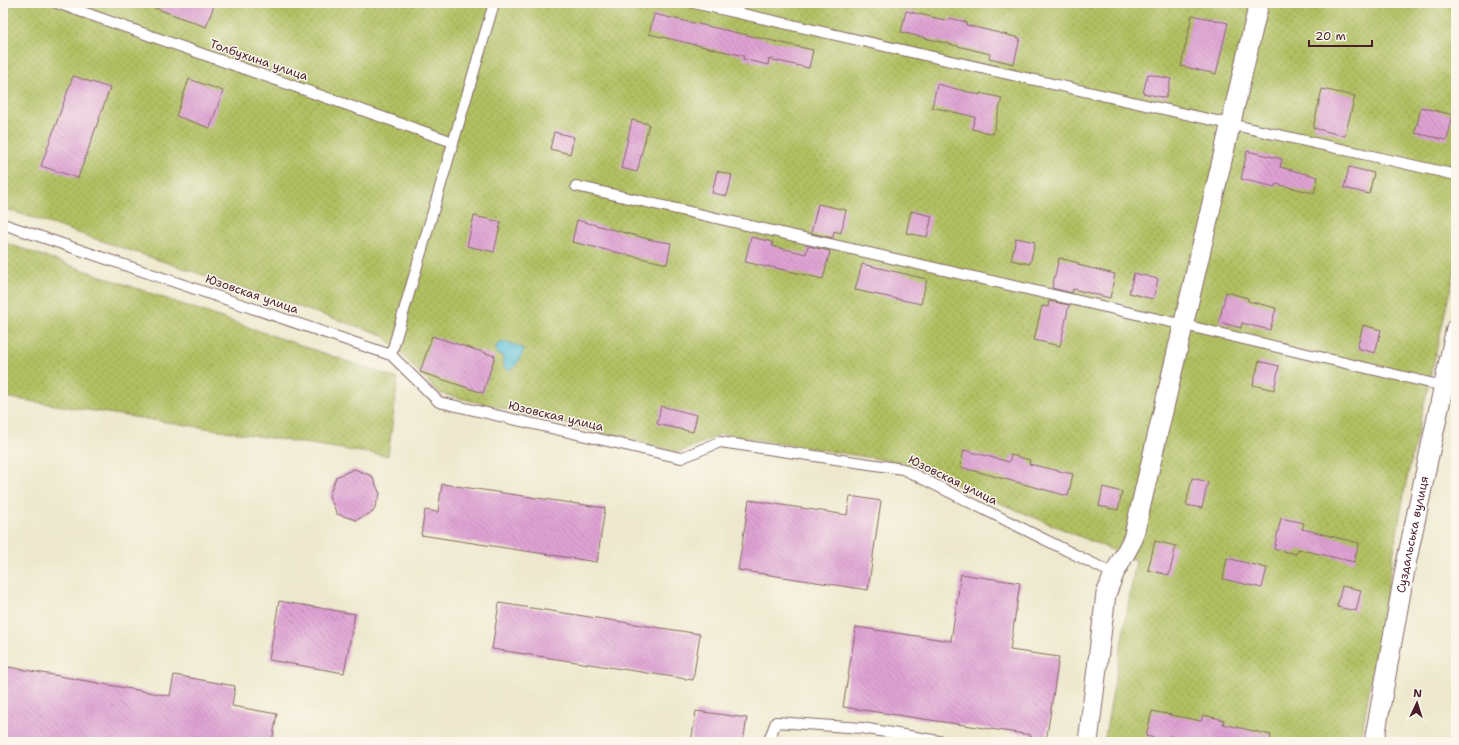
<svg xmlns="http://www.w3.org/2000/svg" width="1459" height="745" font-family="'Shantell Sans',sans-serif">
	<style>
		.garden { fill: url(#garden-dots); stroke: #7e7046 }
		.water { fill: url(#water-ripples); stroke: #526f81 }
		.building { fill: url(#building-back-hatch) }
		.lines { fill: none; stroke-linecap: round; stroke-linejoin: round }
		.lane-casing { stroke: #836664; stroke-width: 12 }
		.street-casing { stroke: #836664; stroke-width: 21 }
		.lane { stroke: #fff; stroke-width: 10 }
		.street { stroke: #fff; stroke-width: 19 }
		.labels { text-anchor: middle; stroke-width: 3; stroke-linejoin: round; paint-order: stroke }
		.street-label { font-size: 12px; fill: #4a1f2b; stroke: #fbf7ec }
	</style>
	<defs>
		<pattern id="garden-dots" width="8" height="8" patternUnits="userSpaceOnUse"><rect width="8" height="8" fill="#b1c062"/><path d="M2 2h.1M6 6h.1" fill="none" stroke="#929b51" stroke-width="1.8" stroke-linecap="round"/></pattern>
		<pattern id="water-ripples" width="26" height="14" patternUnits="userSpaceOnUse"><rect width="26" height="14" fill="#5abfd7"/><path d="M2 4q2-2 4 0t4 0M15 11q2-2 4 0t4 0" fill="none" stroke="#4c9baf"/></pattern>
		<pattern id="building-back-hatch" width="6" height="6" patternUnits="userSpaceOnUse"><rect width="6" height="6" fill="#dfa2d4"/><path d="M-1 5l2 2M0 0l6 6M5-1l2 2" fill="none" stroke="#b783ac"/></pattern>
	</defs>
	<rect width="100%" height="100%" fill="#fbf7ec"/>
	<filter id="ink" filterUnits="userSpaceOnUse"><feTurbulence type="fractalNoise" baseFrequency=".025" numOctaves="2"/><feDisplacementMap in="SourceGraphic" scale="8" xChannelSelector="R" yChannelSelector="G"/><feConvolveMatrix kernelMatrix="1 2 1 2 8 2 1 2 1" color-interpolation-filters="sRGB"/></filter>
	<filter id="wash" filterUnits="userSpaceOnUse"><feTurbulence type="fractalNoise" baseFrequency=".012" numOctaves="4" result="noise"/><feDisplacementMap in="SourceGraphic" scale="16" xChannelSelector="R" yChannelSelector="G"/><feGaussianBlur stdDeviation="0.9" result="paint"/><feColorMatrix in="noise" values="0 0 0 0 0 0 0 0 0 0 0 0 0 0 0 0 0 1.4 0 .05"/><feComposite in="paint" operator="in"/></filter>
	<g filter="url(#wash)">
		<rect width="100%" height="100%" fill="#eee9ce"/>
		<path class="garden" d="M 3,3 L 1456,3 L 1456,265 L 1406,483 L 1360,742 L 1104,742 L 1136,560 L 904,463 L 722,434 L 680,452 L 439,393 L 383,335 L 3,208 Z
			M 3,242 L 398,379 L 388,456 L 3,397 Z"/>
		<path class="water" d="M 505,342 L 514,344 L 524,349 C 522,355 515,373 506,369 C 502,366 503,361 503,357 C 498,354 495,352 496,346 L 499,343 Z"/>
		<g id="blocks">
			<path class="building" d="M 147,3 L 215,3 L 206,27 L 147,5 Z
				M 906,11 L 949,21 L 950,18 L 966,22 L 966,25 L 1020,38 L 1014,64 L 989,58 L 990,54 L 901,32 Z
				M 654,14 L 813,50 L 809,68 L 769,59 L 768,65 L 743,59 L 744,56 L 649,34 Z
				M 1192,15 L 1228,23 L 1216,74 L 1181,66 Z
				M 1148,74 L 1171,79 L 1166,98 L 1143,93 Z
				M 73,76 L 110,88 L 78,178 L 41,166 Z
				M 189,79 L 223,91 L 210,128 L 176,116 Z
				M 937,84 L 980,95 L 980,93 L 1002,98 L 993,134 L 972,129 L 975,117 L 932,107 Z
				M 1322,89 L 1355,96 L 1345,136 L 1313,128 Z
				M 1421,107 L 1453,115 L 1447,140 L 1415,133 Z
				M 632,120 L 649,124 L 637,172 L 621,168 Z
				M 554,132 L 574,137 L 570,154 L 550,149 Z
				M 1247,151 L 1282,159 L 1280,167 L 1318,177 L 1314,193 L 1276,184 L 1275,187 L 1241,179 Z
				M 1349,167 L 1374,173 L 1369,194 L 1344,188 Z
				M 717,171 L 732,175 L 727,196 L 712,193 Z
				M 818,204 L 846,210 L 841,233 L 834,231 L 833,238 L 811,233 Z
				M 911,211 L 932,216 L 927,237 L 906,233 Z
				M 474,216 L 501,222 L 494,252 L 467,246 Z
				M 577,220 L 652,240 L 671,243 L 667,264 L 572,242 Z
				M 751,237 L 773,242 L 772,246 L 806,254 L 808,246 L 830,251 L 823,279 L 767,266 L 767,267 L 745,262 Z
				M 1016,238 L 1035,242 L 1030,264 L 1011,260 Z
				M 1059,258 L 1079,263 L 1078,265 L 1115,274 L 1110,298 L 1073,289 L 1072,293 L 1052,288 Z
				M 862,264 L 927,279 L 921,304 L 855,290 Z
				M 1134,273 L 1158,279 L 1153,299 L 1129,293 Z
				M 1226,292 L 1248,298 L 1248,301 L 1276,308 L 1270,330 L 1242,323 L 1241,328 L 1219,322 Z
				M 1049,301 L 1069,305 L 1060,346 L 1034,340 L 1042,306 L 1048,307 Z
				M 1363,325 L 1381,330 L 1375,353 L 1357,348 Z
				M 432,336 L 495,356 L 483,393 L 420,372 Z
				M 1259,361 L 1279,366 L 1274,390 L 1253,385 Z
				M 661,406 L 697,415 L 693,432 L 657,424 Z
				M 964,450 L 1009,462 L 1011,455 L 1030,460 L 1029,464 L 1073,474 L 1068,496 L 960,467 Z
				M 354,469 L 372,476 L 380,494 L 373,512 L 356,520 L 337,514 L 329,496 L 336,477 Z
				M 1192,478 L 1208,482 L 1202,508 L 1186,505 Z
				M 442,484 L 605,508 L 597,562 L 421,535 L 425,510 L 438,512 Z
				M 1103,487 L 1122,492 L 1118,510 L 1099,506 Z
				M 850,496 L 881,501 L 868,590 L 738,570 L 749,500 L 847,515 Z
				M 1281,518 L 1304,523 L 1302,529 L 1359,543 L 1354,562 L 1298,549 L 1296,554 L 1274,549 Z
				M 1155,541 L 1176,546 L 1169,575 L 1148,570 Z
				M 1227,558 L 1267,568 L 1262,588 L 1223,579 Z
				M 961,574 L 1020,583 L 1010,650 L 1059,657 L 1046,742 L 1030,742 L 1031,735 L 843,707 L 856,627 L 951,641 Z
				M 1342,586 L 1361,590 L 1356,611 L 1337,607 Z
				M 279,601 L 355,614 L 344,673 L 269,660 Z
				M 499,603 L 700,634 L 693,680 L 492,649 Z
				M 3,666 L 170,696 L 174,675 L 235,686 L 232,706 L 277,714 L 272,742 L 3,742 Z
				M 696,711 L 747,718 L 743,742 L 691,742 Z
				M 1152,711 L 1201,721 L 1203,715 L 1224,720 L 1223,724 L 1271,735 L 1270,742 L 1199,742 L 1169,736 L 1168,741 L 1146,736 Z"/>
		</g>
	</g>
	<g filter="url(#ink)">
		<use href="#blocks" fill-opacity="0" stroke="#836664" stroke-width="1"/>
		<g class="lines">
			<defs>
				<path id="lane" d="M 57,3 L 453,142
					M 694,3 L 1456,175
					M 576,186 L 1184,325 L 1443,386
					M 3,224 L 391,355 L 439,402 L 681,458 L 720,442 L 903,469 L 1114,574
					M 391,355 L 494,3
					M 768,742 L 776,722 L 862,728 L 945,742"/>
				<g id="street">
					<path d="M 1088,742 L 1106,594 L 1114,574 L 1133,539 L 1259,3"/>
					<path id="s1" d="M 1374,742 L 1406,564 L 1456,328"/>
				</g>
			</defs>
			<use href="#lane" class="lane-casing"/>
			<use href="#street" class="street-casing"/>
			<use href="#lane" class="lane"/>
			<use href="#street" class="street"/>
		</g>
	</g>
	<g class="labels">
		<g class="street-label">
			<text transform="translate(259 60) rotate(19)" y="4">Толбухина улица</text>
			<text transform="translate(252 294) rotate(19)" y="4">Юзовская улица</text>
			<text transform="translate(556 416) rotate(13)" y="4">Юзовская улица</text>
			<text transform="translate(953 480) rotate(26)" y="4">Юзовская улица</text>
			<text dy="4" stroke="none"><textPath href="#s1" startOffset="211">Суздальська вулиця</textPath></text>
		</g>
	</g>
	<rect width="1459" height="745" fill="none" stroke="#fbf7ec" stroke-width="16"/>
	<g transform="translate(1417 703) rotate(4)" stroke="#fbf7ec" stroke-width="3" paint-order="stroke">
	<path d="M0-3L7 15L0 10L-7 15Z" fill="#4a1f2b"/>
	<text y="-6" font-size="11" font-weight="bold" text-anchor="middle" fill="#4a1f2b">N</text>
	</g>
	<path d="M1309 40v6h63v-6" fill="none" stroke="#4a1f2b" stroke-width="2"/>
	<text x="1315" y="40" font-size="12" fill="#4a1f2b" stroke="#fbf7ec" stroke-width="3" paint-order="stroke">20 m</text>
</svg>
